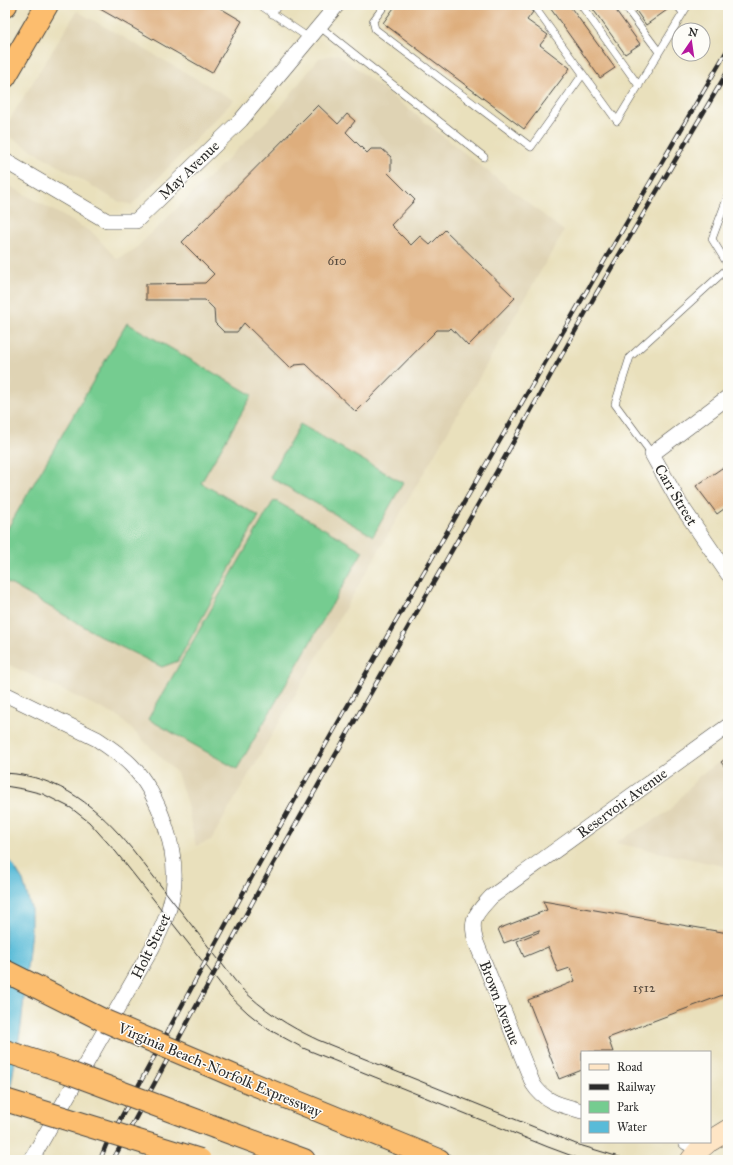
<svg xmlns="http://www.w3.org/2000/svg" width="733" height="1165" font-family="'IM FELL Great Primer',serif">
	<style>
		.built { fill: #dfd3b4 }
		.green { fill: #75cc90; stroke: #507c5e }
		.water { fill: #59bbd8; stroke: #427382 }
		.building { fill: #deae7d }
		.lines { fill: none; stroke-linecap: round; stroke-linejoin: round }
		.lane-casing { stroke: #484641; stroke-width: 8 }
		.street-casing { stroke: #484641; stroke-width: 16 }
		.secondary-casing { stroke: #484641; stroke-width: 22 }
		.highway-casing { stroke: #484641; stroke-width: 24 }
		.lane { stroke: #fff; stroke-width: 7 }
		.street { stroke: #fff; stroke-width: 15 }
		.secondary { stroke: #fee5c5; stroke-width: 21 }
		.highway { stroke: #fcbd6e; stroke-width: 22 }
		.tram { stroke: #2b2b2b; stroke-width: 1 }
		.rail-casing { stroke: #2b2b2b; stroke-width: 4.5 }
		.rail { stroke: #fdfcf7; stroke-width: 3; stroke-dasharray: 9; stroke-linecap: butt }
		.highway-bridge-casing { stroke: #484641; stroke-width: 24; stroke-linecap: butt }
		.highway-bridge { stroke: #fcbd6e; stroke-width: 22 }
		.labels { text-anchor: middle; stroke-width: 3; stroke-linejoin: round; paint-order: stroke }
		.number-label { font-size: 13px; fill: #584c40 }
		.street-label { font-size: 15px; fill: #2b2b2b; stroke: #fdfcf7 }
	</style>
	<rect width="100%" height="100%" fill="#fdfcf7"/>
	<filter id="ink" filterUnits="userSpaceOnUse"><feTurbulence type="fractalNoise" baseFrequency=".025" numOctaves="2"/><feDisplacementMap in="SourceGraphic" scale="8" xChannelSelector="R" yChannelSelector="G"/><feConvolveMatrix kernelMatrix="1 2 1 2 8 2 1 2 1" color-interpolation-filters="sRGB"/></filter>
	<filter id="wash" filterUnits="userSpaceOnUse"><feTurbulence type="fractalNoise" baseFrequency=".012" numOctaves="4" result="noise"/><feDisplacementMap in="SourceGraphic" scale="16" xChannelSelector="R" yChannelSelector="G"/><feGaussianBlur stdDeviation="0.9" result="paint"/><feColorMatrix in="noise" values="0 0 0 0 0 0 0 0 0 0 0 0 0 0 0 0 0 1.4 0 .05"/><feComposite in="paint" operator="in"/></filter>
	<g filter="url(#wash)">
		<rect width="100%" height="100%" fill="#e9e0bc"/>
		<path class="built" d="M 77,11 L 234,100 L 132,205 L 117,201 L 5,134 L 5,127 Z
			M 338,54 L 564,231 L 211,840 L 196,846 L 186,801 L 177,773 L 119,717 L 5,663 L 5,183 L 93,233 L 117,259 L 134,250 L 279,109 L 319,58 Z
			M 728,756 L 728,867 L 615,843 L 669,811 L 699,776 Z"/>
		<path class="green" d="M 127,323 L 252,395 L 201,483 L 259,516 L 178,661 L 162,667 L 109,641 L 5,581 L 5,533 Z
			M 300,424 L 403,483 L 373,536 L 270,477 Z
			M 274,500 L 363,551 L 237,769 L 148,719 Z"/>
		<path class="water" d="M 5,856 L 11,862 L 23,881 L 31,908 L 31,931 L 21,1027 L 6,1114 L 6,1148 L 5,1150 Z"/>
		<g id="blocks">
			<path class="building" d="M 93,5 L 215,5 L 242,21 L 212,73 Z
				M 396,5 L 524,5 L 533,12 L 527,20 L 548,35 L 540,45 L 570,68 L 524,129 L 383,23 Z
				M 548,5 L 569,5 L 615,68 L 600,78 Z
				M 590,5 L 612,5 L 640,44 L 625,54 Z
				M 632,5 L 664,5 L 667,10 L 646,25 Z
				M 318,105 L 338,124 L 347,114 L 355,121 L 346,132 L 367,153 L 371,149 L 382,149 L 391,157 L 391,170 L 388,173 L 415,200 L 391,225 L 411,245 L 420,236 L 430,245 L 445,230 L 515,298 L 468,346 L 451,328 L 449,330 L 437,330 L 356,412 L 306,364 L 295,365 L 290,368 L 244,323 L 237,332 L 224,332 L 215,323 L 214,309 L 205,300 L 146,300 L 146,284 L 205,283 L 214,274 L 182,242 Z
				M 722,468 L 728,476 L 728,506 L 717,514 L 696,486 Z
				M 728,757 L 728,771 L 721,762 Z
				M 543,901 L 728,933 L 728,993 L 608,1038 L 613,1052 L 582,1052 L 582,1070 L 559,1079 L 528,1000 L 575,981 L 570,968 L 558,972 L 548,947 L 524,957 L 517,941 L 539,932 L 539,930 L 504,943 L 498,929 L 547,910 Z"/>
		</g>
	</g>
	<g filter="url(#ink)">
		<use href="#blocks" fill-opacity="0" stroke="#484641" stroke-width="1"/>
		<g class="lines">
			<defs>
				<path id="lane" d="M 260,5 L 309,38
					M 385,5 L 373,21 L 375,29 L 531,147 L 583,74
					M 533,5 L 617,121 L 688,5
					M 581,5 L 639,86
					M 624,5 L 659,52
					M 677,5 L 683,13
					M 272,14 L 278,5
					M 319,26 L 484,157
					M 728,196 L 712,239 L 728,265
					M 652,454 L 615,404 L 630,357 L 728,268"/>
				<path id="street" d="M 5,161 L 107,221 L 136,221 L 241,120 L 337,5
					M 728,397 L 652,454 L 680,504 L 728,574
					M 5,694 L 97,739 C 109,747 121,755 131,765 C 159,794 179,851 173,891 C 170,912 161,930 152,948 L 31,1160
					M 582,1111 C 562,1105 545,1103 533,1084 L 476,942 C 469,918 476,914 491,897 L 728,726
					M 686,1142 L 700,1149"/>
				<path id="secondary" d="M 710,1141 L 728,1130
					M 691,1160 L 700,1149 L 708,1142"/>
				<path id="highway" d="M 5,6 L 6,5
					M 5,77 L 47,5
					M 5,971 L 105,1021
					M 239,1078 L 439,1160
					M 217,1128 L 304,1160"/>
			</defs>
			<use href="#lane" class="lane-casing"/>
			<use href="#street" class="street-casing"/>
			<use href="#secondary" class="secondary-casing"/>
			<use href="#highway" class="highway-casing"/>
			<use href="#lane" class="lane"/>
			<use href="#street" class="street"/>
			<use href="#secondary" class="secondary"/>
			<use href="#highway" class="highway"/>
			<path class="tram" d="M 5,773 C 61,776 98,808 132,849 L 240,987 C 263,1010 288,1026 318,1040 L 554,1135 L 576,1144 L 629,1160
				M 5,786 L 23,789 L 43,794 L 71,808 L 89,822 L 116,852 L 230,996 L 248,1013 L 268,1029 L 303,1048 L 548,1147 L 583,1160"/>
			<defs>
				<path id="rail" d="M 100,1160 L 106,1145 C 164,1040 220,933 279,828 C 425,566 577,308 728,49
					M 113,1160 L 270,870 L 497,471 L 596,294 L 728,71"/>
			</defs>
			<use href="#rail" class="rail-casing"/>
			<use href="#rail" class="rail"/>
			<defs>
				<path id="highway-bridge" d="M 105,1021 L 239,1078
					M 5,1051 L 67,1072 L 217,1128
					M 5,1100 L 200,1160"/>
			</defs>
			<use href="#highway-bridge" class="highway-bridge-casing"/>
			<use href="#highway-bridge" class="highway-bridge"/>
		</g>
	</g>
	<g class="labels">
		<g class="number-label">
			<text x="337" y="265">610</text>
			<text x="644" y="992">1512</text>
		</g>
		<g class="street-label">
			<text transform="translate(189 170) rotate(-44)" y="5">May Avenue</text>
			<text transform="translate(676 495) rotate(59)" y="5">Carr Street</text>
			<text transform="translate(622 803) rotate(-36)" y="5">Reservoir Avenue</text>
			<text transform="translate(151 946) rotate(-64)" y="5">Holt Street</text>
			<text transform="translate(500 1003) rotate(69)" y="5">Brown Avenue</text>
			<text transform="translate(220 1070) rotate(23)" y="5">Virginia Beach-Norfolk Expressway</text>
		</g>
	</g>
	<rect width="733" height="1165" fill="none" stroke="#fdfcf7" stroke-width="20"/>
	<rect x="581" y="1051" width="130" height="92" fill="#fdfcf7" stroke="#a9a8a5"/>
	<rect x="589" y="1064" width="20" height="6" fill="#fee5c5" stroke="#a9a8a5"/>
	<text x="617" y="1071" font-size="12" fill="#2b2b2b">Road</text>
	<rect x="589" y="1084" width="20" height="6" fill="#2b2b2b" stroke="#a9a8a5"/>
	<text x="617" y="1091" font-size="12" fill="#2b2b2b">Railway</text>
	<rect x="589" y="1101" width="20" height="12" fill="#75cc90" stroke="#a9a8a5"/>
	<text x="617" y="1111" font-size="12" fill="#2b2b2b">Park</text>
	<rect x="589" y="1121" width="20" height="12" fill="#59bbd8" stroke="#a9a8a5"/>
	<text x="617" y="1131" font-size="12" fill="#2b2b2b">Water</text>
	<g transform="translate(691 42) rotate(13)"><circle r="19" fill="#fdfcf7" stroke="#a9a8a5"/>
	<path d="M0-3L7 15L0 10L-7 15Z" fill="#b5179e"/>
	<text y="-6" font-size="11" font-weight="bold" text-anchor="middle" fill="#2b2b2b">N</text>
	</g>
</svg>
